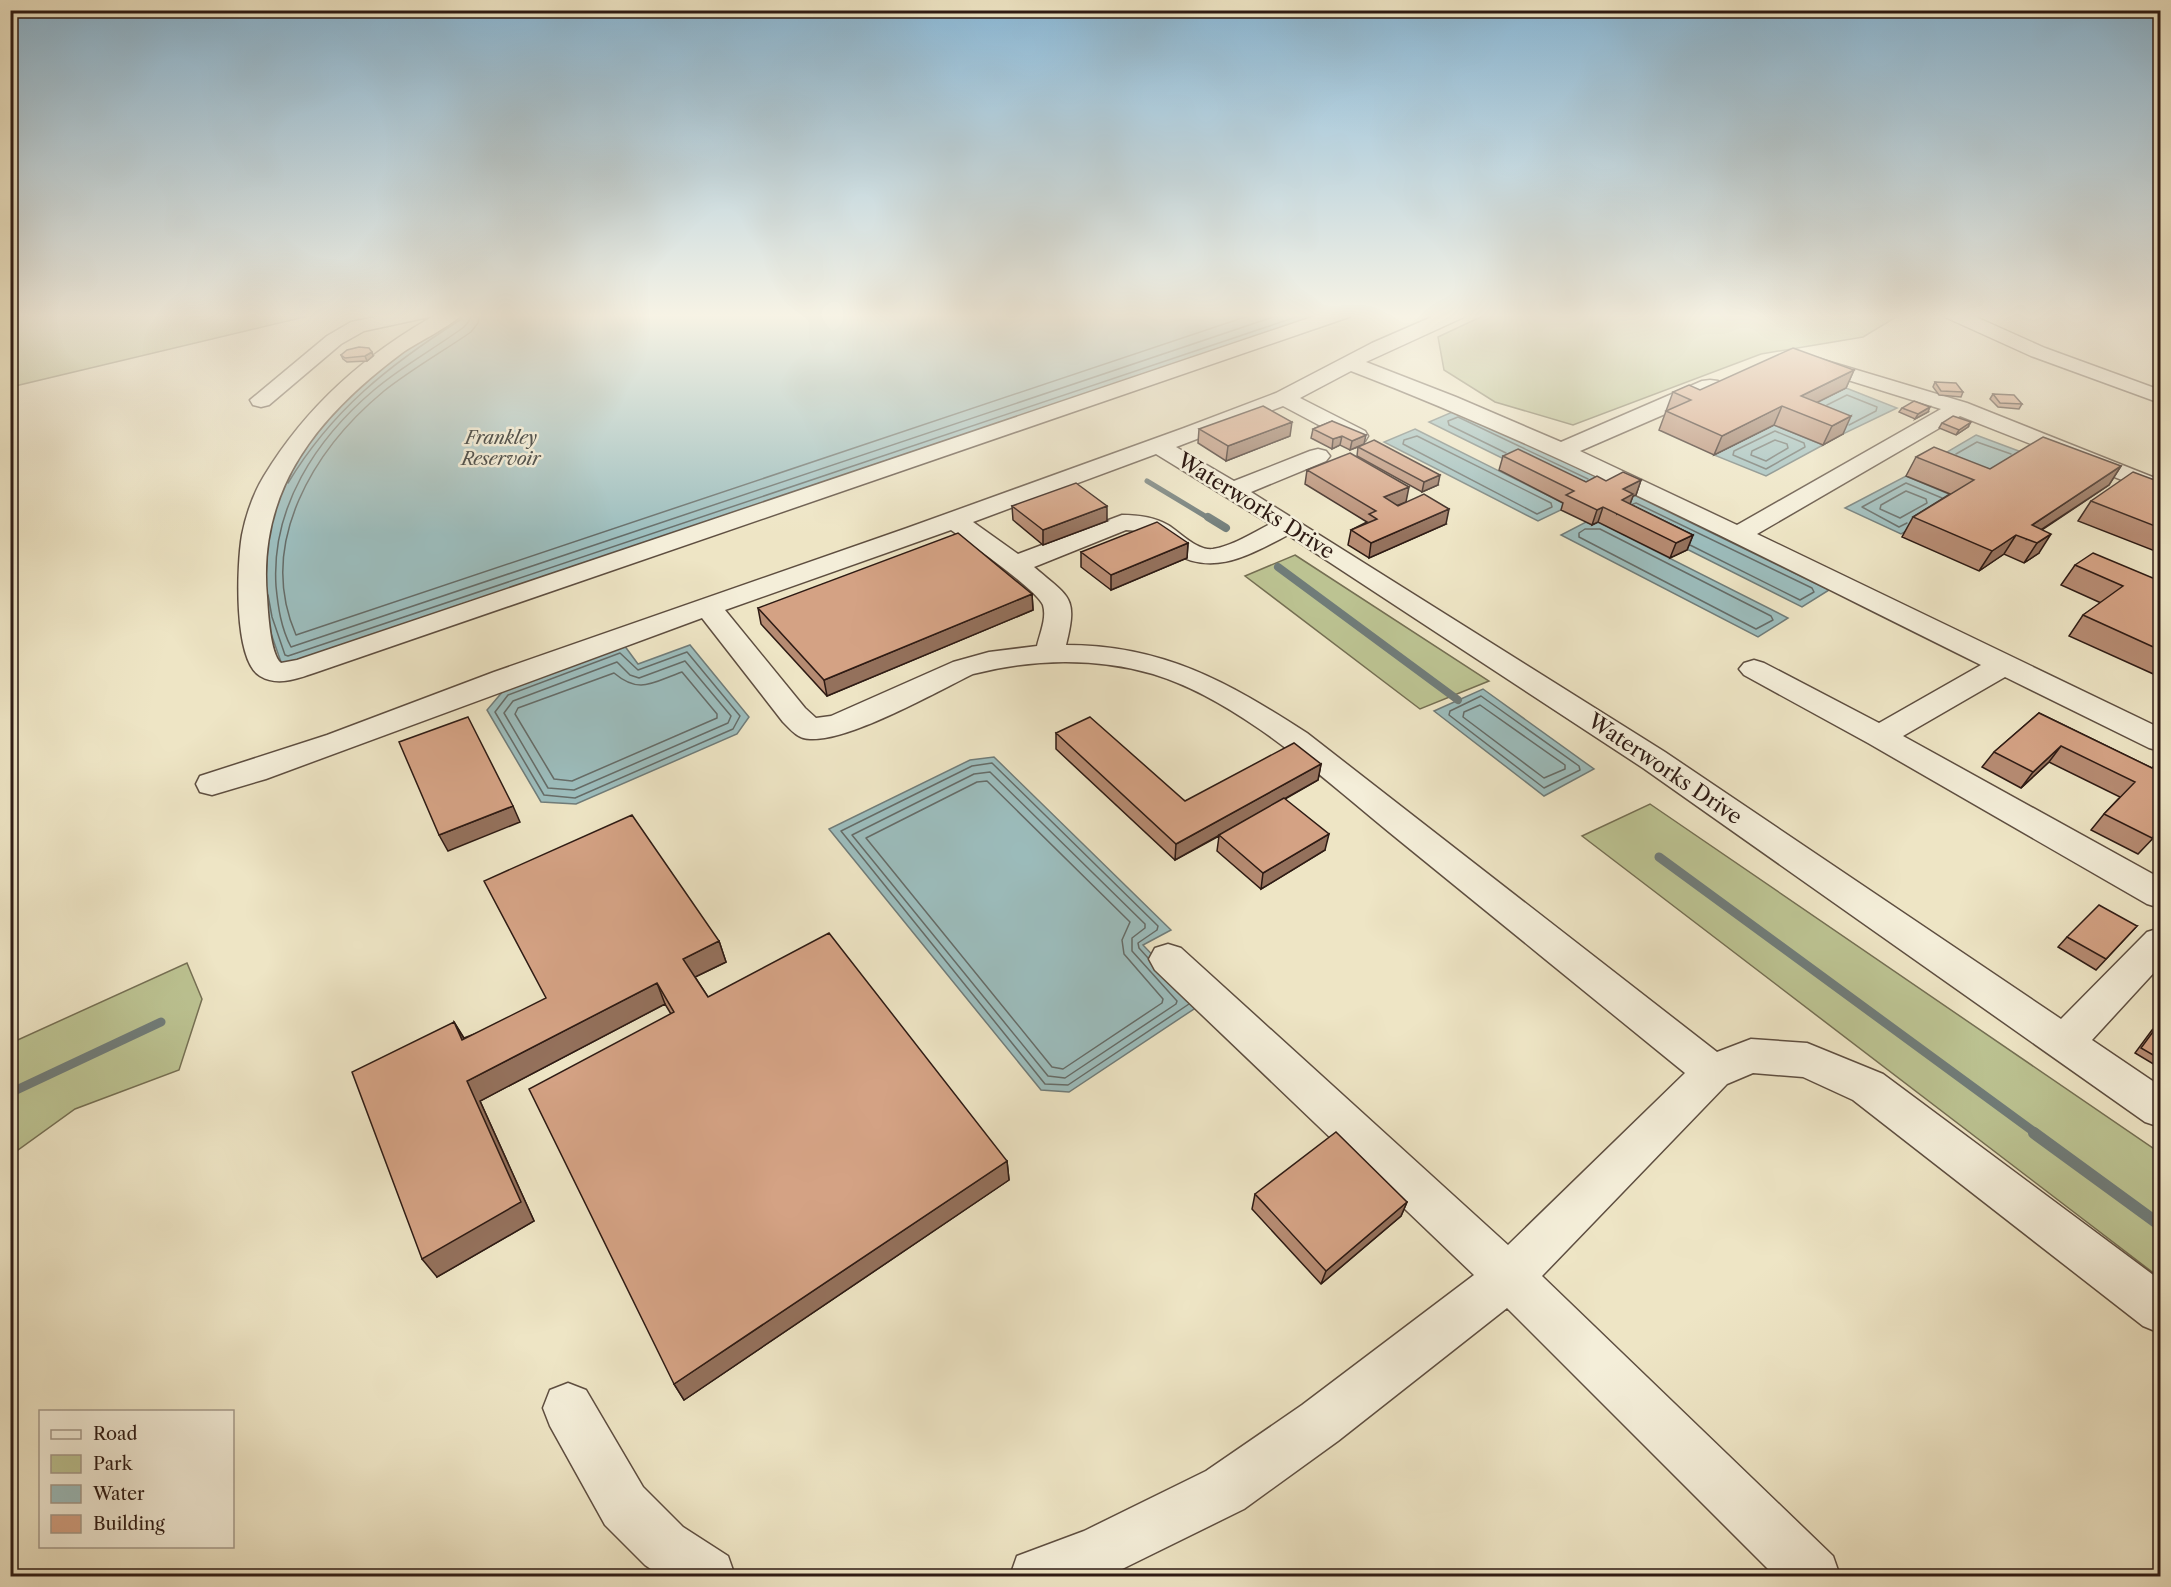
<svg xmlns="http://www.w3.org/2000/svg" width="2171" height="1587" font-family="'Libre Caslon Text',serif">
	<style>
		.green { fill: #bcc392; stroke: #756f53; stroke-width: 1.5 }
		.water { fill: #9cbdbd; stroke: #707c79; stroke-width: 1.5 }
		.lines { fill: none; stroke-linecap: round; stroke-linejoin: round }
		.shore { stroke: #656c68; stroke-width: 1.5 }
		.stream-far3 { stroke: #707c79; stroke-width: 5 }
		.stream-far2 { stroke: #707c79; stroke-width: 8 }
		.stream-far1 { stroke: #707c79; stroke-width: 9 }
		.stream { stroke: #707c79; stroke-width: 12 }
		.minor-casing { stroke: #5e4e40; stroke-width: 3 }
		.minor { fill: #f4eed9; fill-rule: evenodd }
		.wall { fill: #b68b72; stroke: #2e1b14; stroke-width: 1.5 }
		.shaded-wall { fill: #94715c; stroke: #2e1b14; stroke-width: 1.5 }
		.building { fill: #d4a284; stroke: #2e1b14; stroke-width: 1.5 }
		.labels { text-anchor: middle; stroke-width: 5; stroke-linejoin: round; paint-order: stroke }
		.far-water-label { font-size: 18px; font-style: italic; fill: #54544f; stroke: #f4eed9 }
		.street-label { font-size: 21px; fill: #2e1b14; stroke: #f4eed9 }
	</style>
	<rect width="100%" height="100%" fill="#eee5c5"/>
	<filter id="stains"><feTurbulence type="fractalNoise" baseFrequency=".00333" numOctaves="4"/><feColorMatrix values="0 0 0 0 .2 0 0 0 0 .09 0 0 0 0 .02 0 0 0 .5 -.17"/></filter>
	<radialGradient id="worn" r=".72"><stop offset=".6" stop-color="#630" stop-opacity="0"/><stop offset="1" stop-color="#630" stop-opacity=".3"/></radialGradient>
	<path class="green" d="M 11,313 L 321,313 L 11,387 Z
		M 1489,313 L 1903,313 L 1863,337 L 1761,354 L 1573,425 L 1495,402 L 1444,370 L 1438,337 Z
		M 1295,555 L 1489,681 L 1420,709 L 1245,576 Z
		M 1650,804 L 2160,1153 L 2160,1278 L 1582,836 Z
		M 187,963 L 202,999 L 179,1070 L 75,1109 L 11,1155 L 11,1043 Z"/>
	<path class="water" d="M 462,313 L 1327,313 L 282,665 L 266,619 L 264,538 L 291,465 L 344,398 L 423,336 Z
		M 1846,388 L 1897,408 L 1843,434 L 1793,415 Z
		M 1457,410 L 1618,487 L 1581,497 L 1429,422 Z
		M 1774,425 L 1823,445 L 1766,476 L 1714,455 Z
		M 1415,429 L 1569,506 L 1538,521 L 1384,442 Z
		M 1976,435 L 2032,456 L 1978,488 L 1923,466 Z
		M 1906,476 L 1963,500 L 1901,534 L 1845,508 Z
		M 1634,495 L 1829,590 L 1802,607 L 1617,514 L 1618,503 Z
		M 1586,522 L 1592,525 L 1598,522 L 1788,618 L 1758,637 L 1561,535 Z
		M 624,645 L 638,664 L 690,645 L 749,717 L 737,734 L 576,804 L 541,802 L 487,710 L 504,690 Z
		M 1483,689 L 1594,769 L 1544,796 L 1434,711 Z
		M 994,757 L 1171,930 L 1143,945 L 1200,1005 L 1069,1092 L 1041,1090 L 829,829 L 970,760 Z"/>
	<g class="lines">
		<path class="shore" d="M 471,313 L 469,321 L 464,327 C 434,349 402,366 374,390 C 316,439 271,507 276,586 C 278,607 281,628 291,647 L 1285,313
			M 480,313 L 478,323 L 471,332 C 442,352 412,369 384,391 C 314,449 256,543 296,635 L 1257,313
			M 1827,405 L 1847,395 L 1877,407 L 1876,411 L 1849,425
			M 1775,431 L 1804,443 L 1805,447 L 1766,469 L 1733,455 L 1734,451 Z
			M 1417,436 L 1551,503 L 1552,507 L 1537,514 L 1403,444 L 1404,440 Z
			M 1775,440 L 1787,444 L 1788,448 L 1766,461 L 1751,455 L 1752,451 Z
			M 1506,453 L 1449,425 L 1448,421 L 1458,417 L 1588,479
			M 1956,454 L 1977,442 L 2011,454
			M 288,483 C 332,410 389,365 460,320 L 463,315
			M 1906,491 L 1926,499 L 1927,503 L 1900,518 L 1880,509 L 1881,505 Z
			M 1633,504 L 1636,503 L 1812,588 L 1814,592 L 1800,600 L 1690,545
			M 1907,523 L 1899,527 L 1862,507 L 1906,483 L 1942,498
			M 1585,529 L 1600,529 L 1771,616 L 1773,620 L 1756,629 L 1579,537 L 1579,533 Z
			M 268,595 L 272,617 L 285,655 L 288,656 L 1308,313
			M 687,652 L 740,716 L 733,729 L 575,798 L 544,795 L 495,712 L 508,695 L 620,653 L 638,670 Z
			M 685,661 L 731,716 L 728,723 L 574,790 L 548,788 L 504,713 L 513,701 L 617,662 L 630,675 L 639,678 Z
			M 682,672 L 717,714 L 717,718 L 572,781 L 554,779 L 515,714 L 518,708 L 614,673 C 640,695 653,682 682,672 Z
			M 1481,696 L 1579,766 L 1580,770 L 1544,788 L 1449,715 L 1450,711 Z
			M 1480,705 L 1565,765 L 1565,769 L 1544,778 L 1463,717 L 1464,712 Z
			M 990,772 L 1145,924 L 1145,928 L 1132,938 L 1132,951 L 1177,1001 L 1176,1004 L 1065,1078 L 1048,1076 L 852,835 L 974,774 Z
			M 987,781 L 1130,922 L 1122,940 L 1124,954 L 1163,999 L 1162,1003 L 1063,1069 L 1052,1067 L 866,838 L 977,782 Z
			M 1148,958 L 1139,948 L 1138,943 L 1157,930 L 1158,926 L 992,763 L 972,766 L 841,831 L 1045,1084 L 1068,1085 L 1189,1004"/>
		<path class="stream-far3" d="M 1147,481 L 1210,519"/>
		<path class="stream-far2" d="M 1208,517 L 1226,528
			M 1278,567 L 1458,700"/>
		<path class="stream-far1" d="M 1659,857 L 2037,1134
			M 10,1093 L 161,1022"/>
		<path class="stream" d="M 2034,1133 L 2160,1225"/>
		<defs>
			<path id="minor" d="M 395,313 L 432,313 L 429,317 L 364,331 L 341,344 L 269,405 L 261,407 L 253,405 L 250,400 L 327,336 L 351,322 Z
				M 439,313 L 463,313 C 455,324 416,343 402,353 C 319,415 257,488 267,597 C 268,612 270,654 281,663 L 297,660 L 1324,313 L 1352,313 L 1349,317 L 317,672 C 299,678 278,687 260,676 C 233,660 237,564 242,535 C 246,515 253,494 264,476 C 307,405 368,352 439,313 Z
				M 1441,313 L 1467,313 L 1464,317 L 1366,362 L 1456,397 L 1561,442 L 1702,381 L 1710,380 L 1718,381 L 1721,386 L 1718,391 L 1580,451 L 1737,525 L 1941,409 L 1803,366 L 1800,362 L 1803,358 L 1810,356 L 1967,403 L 2160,480 L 2160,495 L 1960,416 L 1757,534 L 2160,728 L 2160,751 L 2149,748 L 2005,677 L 1903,736 L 2160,878 L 2160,908 L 2147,904 L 1868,743 L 1744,675 L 1739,669 L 1744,663 L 1754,660 L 1764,663 L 1879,723 L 1981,665 C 1774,563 1567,454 1351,371 L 1300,398 L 1365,431 L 1368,436 L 1365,441 L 1357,443 L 1349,441 L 1283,406 L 1176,447 L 1234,481 L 1310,451 L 1318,449 L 1326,451 L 1330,456 L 1326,461 L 1251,492 L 1665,752 L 2061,1019 L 2147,932 L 2160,928 L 2160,966 L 2092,1040 L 2160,1086 L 2160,1127 L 2145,1122 L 1643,768 L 1288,535 C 1249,555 1212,578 1171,551 C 1156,541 1144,530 1126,530 L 1034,567 C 1070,598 1078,596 1066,645 C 1163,645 1228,682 1307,733 L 1717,1052 L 1751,1039 L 1807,1043 L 1883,1074 L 2160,1280 L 2160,1333 L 2143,1326 L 1853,1100 L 1803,1077 L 1753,1073 L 1727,1084 L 1542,1276 L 1833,1556 L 1840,1576 L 1775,1576 L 1507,1308 L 1338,1441 L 1244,1509 L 1108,1576 L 1010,1576 L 1017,1556 L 1084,1531 L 1206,1471 L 1302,1405 L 1474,1275 L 1155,970 L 1149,959 L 1155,948 L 1168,944 L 1181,948 L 1508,1245 L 1685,1073 C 1590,996 1495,918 1400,841 C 1328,783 1242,701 1153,674 C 1096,657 1030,659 973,674 C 934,693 850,741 810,739 C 798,739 791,730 783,722 L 702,618 L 266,779 L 212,795 L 200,792 L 196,784 L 200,776 L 327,735 L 494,672 L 907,528 L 1184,428 L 1276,393 L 1372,343 ZM 1156,454 L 1270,524 C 1253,533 1232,546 1213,549 C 1197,551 1181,533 1168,525 C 1154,517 1138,515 1122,515 L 1018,554 L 973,522 ZM 951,530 C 967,541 1037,590 1043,605 C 1047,618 1040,633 1037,646 L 989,652 L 953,662 L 831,716 L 816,718 L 805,708 L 725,610 Z
				M 1942,313 L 1967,313 L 2045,348 L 2160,390 L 2160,403 L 2031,356 L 1945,317 Z
				M 568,1383 L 586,1390 L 643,1487 L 683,1527 L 728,1556 L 735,1576 L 661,1576 L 645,1565 L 605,1525 L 550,1426 L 543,1408 L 550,1390 Z"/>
		</defs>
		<use href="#minor" class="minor-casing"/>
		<use href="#minor" class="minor"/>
	</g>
	<path class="wall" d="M 341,355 L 373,356 L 367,361 L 347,362 L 343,359 Z
		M 1854,370 L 1846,388 L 1817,402 L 1843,434 L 1823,445 L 1774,425 L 1714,455 L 1659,430 L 1673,392 L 1700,390 Z
		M 1935,382 L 1963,392 L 1961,397 L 1939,395 L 1933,387 Z
		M 1993,394 L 2022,404 L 2019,409 L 1998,407 L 1990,399 Z
		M 1902,408 L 1928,412 L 1915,419 L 1899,412 Z
		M 1332,421 L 1364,444 L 1438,485 L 1422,492 L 1357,456 L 1358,447 L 1350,450 L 1340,445 L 1332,449 L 1311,438 L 1313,429 Z
		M 1942,423 L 1968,427 L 1956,435 L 1939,428 Z
		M 1199,429 L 1290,436 L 1226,461 L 1198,443 Z
		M 1503,456 L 1586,482 L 1641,480 L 1636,495 L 1633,496 L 1630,504 L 1693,535 L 1687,550 L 1670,558 L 1598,522 L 1592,525 L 1561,510 L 1563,503 L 1499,470 Z
		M 1916,457 L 1990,469 L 2121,466 L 2109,485 L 2042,530 L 2039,553 L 2024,563 L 2004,554 L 1979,571 L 1902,537 L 1913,517 L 1950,494 L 1906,476 Z
		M 1307,470 L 1406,502 L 1397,505 L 1446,524 L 1369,558 L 1348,545 L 1351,530 L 1367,522 L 1305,484 Z
		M 2160,482 L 2160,553 L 2078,521 L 2091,501 Z
		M 1012,506 L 1107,521 L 1043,545 L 1013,520 Z
		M 1188,543 L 1187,558 L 1111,590 L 1081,567 L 1081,552 Z
		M 2075,565 L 2160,581 L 2160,677 L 2069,636 L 2083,615 L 2101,603 L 2061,585 Z
		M 1032,594 L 1033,610 L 827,696 L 761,624 L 758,608 Z
		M 2039,713 L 2152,768 L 2160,831 L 2138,854 L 2091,830 L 2104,814 L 2120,797 L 2049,762 L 2021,788 L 1982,767 L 1994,752 Z
		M 1056,733 L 1185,801 L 1321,764 L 1318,780 L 1285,799 L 1325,850 L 1261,889 L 1217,851 L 1219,836 L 1175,860 L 1056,749 Z
		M 2137,926 L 2096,970 L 2058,947 L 2067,937 Z
		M 719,941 L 726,962 L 695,977 L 708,997 L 1007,1161 L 1009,1180 L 684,1400 L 674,1384 L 671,1014 L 665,1004 L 480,1101 L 534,1221 L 437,1277 L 454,1022 L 464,1038 Z
		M 2158,1025 L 2160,1026 L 2160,1068 L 2135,1053 L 2152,1030 Z
		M 1255,1194 L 1407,1202 L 1401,1216 L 1321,1284 L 1252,1209 Z"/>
	<path class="shaded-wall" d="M 372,352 L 373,356 L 367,361 L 365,356 Z
		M 1854,370 L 1846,388 L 1798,412 L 1801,396 Z
		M 1782,406 L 1774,425 L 1714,455 L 1722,436 Z
		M 1930,407 L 1928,412 L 1915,419 L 1918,414 Z
		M 1851,416 L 1843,434 L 1823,445 L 1832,426 Z
		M 1292,422 L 1290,436 L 1226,461 L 1228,446 Z
		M 1971,422 L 1968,427 L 1956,435 L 1959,430 Z
		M 1366,435 L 1364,444 L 1350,450 L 1352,441 Z
		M 1342,436 L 1340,445 L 1332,449 L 1333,439 Z
		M 2121,466 L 2109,485 L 2027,539 L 2032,525 Z
		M 1440,475 L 1438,485 L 1422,492 L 1424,482 Z
		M 1641,480 L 1636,495 L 1633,496 L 1628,509 L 1617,514 L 1621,502 L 1623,489 Z
		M 1409,487 L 1406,502 L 1381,512 L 1384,497 Z
		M 1107,506 L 1107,521 L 1043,545 L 1043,530 Z
		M 1603,507 L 1598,522 L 1592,525 L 1597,510 Z
		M 1449,509 L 1446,524 L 1369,558 L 1371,543 Z
		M 2051,534 L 2039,553 L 2024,563 L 2037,543 Z
		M 1693,535 L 1687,550 L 1670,558 L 1676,543 Z
		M 2016,535 L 2004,554 L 1979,571 L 1992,551 Z
		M 1188,543 L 1187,558 L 1111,590 L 1111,575 Z
		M 1032,594 L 1033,610 L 827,696 L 824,680 Z
		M 2061,746 L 2049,762 L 2021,788 L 2033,772 Z
		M 1321,764 L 1318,780 L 1175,860 L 1176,844 Z
		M 513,806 L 520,822 L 448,851 L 439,835 Z
		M 1329,834 L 1325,850 L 1261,889 L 1263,873 Z
		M 719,941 L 726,962 L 691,979 L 683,959 Z
		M 657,983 L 665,1004 L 480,1101 L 534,1221 L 437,1277 L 422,1259 L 467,1081 Z
		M 454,1022 L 466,1042 L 462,1040 Z
		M 1007,1161 L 1009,1180 L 684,1400 L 674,1384 Z
		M 1407,1202 L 1401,1216 L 1321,1284 L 1326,1271 Z"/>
	<path class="building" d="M 359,347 L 369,348 L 372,352 L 365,356 L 345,358 L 341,355 L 347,350 Z
		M 1793,348 L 1854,370 L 1801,396 L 1851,416 L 1832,426 L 1782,406 L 1722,436 L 1666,411 L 1691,400 L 1673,392 L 1689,385 L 1700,390 Z
		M 1935,382 L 1956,383 L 1963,392 L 1941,391 Z
		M 1993,394 L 2014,395 L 2022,404 L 2000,403 Z
		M 1914,401 L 1930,407 L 1918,414 L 1902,408 Z
		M 1263,406 L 1292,422 L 1228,446 L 1199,429 Z
		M 1953,416 L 1971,422 L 1959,430 L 1942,423 Z
		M 1332,421 L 1366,435 L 1352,441 L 1342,436 L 1333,439 L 1313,429 Z
		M 2043,437 L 2121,466 L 2032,525 L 2051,534 L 2037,543 L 2016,535 L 1992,551 L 1913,517 L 1974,480 L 1916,457 L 1934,447 L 1990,469 Z
		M 1374,440 L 1440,475 L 1424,482 L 1358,447 Z
		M 1518,449 L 1586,482 L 1597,476 L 1606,481 L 1623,472 L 1641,480 L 1623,489 L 1633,494 L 1622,500 L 1693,535 L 1676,543 L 1603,507 L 1597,510 L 1566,495 L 1574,491 L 1503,456 Z
		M 1350,453 L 1409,487 L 1384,497 L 1398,506 L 1424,494 L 1449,509 L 1371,543 L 1351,530 L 1377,519 L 1369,514 L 1376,511 L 1307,470 Z
		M 2133,472 L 2160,482 L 2160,528 L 2091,501 Z
		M 1076,483 L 1107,506 L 1043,530 L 1012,506 Z
		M 1157,522 L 1188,543 L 1111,575 L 1081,552 Z
		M 958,533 L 1032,594 L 824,680 L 758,608 Z
		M 2093,553 L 2160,581 L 2160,650 L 2083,615 L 2123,586 L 2075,565 Z
		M 2039,713 L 2152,768 L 2160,759 L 2160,830 L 2152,838 L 2104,814 L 2135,782 L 2061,746 L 2033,772 L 1994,752 Z
		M 468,717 L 513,806 L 439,835 L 399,742 Z
		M 1090,717 L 1185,801 L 1294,743 L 1321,764 L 1176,844 L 1056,733 Z
		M 1284,798 L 1329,834 L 1263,873 L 1219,835 Z
		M 632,815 L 719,941 L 683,959 L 708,997 L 829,933 L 1007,1161 L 674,1384 L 529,1089 L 674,1012 L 657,983 L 467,1081 L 521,1202 L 422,1259 L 352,1072 L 454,1022 L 462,1040 L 546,998 L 484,881 Z
		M 2099,905 L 2137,926 L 2106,959 L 2067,937 Z
		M 2158,1025 L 2160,1026 L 2160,1059 L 2141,1048 Z
		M 1336,1132 L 1407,1202 L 1326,1271 L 1255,1194 Z"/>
	<linearGradient id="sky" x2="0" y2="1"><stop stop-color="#89b8d7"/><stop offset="0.59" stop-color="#f7f3e5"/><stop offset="1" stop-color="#f7f3e5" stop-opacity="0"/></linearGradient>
	<rect width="2171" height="535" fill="url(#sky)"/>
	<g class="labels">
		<g class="far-water-label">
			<text x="501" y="444">Frankley<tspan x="501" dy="21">Reservoir</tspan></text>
		</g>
		<g class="street-label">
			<text transform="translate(1256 506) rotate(32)" y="7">Waterworks Drive</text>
			<text transform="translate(1665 769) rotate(34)" y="7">Waterworks Drive</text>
		</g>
	</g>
	<rect width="2171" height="1587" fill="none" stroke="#eee5c5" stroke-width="36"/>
	<rect x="12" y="12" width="2147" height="1563" fill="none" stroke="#2e1b14" stroke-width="3"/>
	<rect x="18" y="18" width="2135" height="1551" fill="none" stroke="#2e1b14" stroke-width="1.5"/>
	<rect x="39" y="1410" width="195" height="138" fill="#f4eed9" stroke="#a59a8a" stroke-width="1.5"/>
	<rect x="51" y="1430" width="30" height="9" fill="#f4eed9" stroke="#a59a8a" stroke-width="1.5"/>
	<text x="93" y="1440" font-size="18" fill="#2e1b14">Road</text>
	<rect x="51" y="1455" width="30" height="18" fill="#bcc392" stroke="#a59a8a" stroke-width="1.5"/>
	<text x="93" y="1470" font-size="18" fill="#2e1b14">Park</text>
	<rect x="51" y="1485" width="30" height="18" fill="#9cbdbd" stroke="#a59a8a" stroke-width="1.5"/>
	<text x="93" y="1500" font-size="18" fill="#2e1b14">Water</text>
	<rect x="51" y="1515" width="30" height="18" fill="#d4a284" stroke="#a59a8a" stroke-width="1.5"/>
	<text x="93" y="1530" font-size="18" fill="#2e1b14">Building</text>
	<rect width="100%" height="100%" filter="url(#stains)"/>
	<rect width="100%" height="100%" fill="url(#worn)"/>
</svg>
